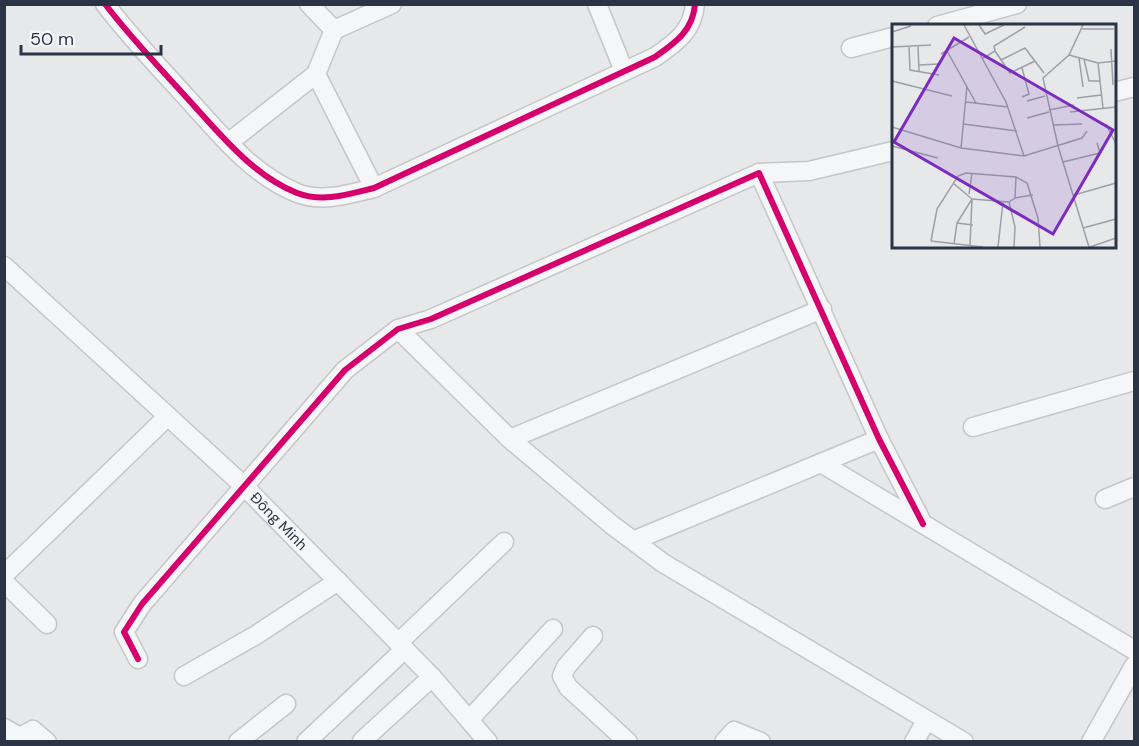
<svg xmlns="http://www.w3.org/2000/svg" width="1139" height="746" font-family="'DM Sans',sans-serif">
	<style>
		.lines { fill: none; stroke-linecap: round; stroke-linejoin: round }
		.minor-casing { stroke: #c4c6c8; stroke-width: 21 }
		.minor { stroke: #f5f6f7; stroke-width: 18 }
		.cycleway-casing { stroke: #f4f6f9; stroke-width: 10 }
		.cycleway { stroke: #d6006c; stroke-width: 6 }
		.labels { text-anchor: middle; stroke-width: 4.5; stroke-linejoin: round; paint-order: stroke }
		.street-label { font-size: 15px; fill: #2b3445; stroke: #f4f6f9 }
		.inset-road { fill: none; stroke: #9ba0a8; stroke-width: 1.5 }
		.view { fill: #7b2cbf; fill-opacity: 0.15; stroke: #7b2cbf; stroke-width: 3 }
		.inset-edge { fill: none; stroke: #2b3445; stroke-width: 3 }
	</style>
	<rect width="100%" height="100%" fill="#e6e8ea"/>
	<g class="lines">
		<defs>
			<g id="minor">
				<path d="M 105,4 C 131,38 159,67 187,98 C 219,133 252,175 297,193 C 323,203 349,194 374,188 L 655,57 C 675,43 693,31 695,4"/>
				<path d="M 309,4 L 334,30 L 316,74 L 374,188"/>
				<path d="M 597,4 L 624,71"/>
				<path d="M 937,26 L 1017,4"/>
				<path d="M 334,30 L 392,4"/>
				<path d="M 851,48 L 893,37"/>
				<path d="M 1114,92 L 1134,87"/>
				<path d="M 228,143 L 316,74"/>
				<path d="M 759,173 L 879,439 L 923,524"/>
				<path id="s1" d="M 4,266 L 244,486 L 432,677 L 488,742"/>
				<path d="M 398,329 L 510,439 L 612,525 L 663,563 L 964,742"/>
				<path d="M 973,427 L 1134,381"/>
				<path d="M 510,439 L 822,309"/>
				<path d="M 821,463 L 1134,650"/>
				<path d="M 1105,499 L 1134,487"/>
				<path d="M 635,540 L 879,439"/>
				<path d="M 4,575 L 168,416"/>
				<path d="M 4,582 L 47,624"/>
				<path d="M 593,636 L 566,667 L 562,676 L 568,687 L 628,742"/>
				<path d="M 398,643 L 504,542"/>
				<path d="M 138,659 L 124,632 L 142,604 L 345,370 L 398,329 L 431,319 L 759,173 L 809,171 L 893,151"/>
				<path d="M 184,676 L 256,635 L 338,581"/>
				<path d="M 469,720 L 553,629"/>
				<path d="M 4,728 L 20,737 L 33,730 L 47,742"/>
				<path d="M 362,741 L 432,677"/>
				<path d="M 238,742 L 286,704"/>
				<path d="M 306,742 L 405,649"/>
				<path d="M 724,742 L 734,731 L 761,742"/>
				<path d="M 914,742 L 926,721"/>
				<path d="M 1091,742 L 1134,666"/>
			</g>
		</defs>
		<use href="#minor" class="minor-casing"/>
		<use href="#minor" class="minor"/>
		<defs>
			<path id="cycleway" d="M 105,4 C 131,38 159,67 187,98 C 219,133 252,175 297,193 C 323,203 349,194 374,188 L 655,57 C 675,43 693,31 695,4
				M 138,659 L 124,632 L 142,604 L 345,370 L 398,329 L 431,319 L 759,173 L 879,439 L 923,524"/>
		</defs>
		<use href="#cycleway" class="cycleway-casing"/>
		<use href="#cycleway" class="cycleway"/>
	</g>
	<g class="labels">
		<g class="street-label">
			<text dy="5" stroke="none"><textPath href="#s1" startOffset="375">Đông Minh</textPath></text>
		</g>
	</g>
	<g transform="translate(892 24)">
		<rect width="224" height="224" fill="#e6e8ea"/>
		<path class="inset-road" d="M 72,1 L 114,78 L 132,132M 87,1 L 93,10 L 112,1M 191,1 L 177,31 L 151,54 L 166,122 L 197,223M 190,5 L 222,5M 0,8 L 19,2M 17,22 L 18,46 L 47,51M 26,22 L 27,48M 0,23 L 39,21M 219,25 L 221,61M 55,27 L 84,79M 103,27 L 118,49 L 143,37M 49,30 L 77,13M 177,31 L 206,39 L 224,37M 187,34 L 191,63M 90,35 L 103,27 L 102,22 L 133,3M 192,35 L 197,57 L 208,57M 109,36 L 133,24 L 152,49M 206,39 L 211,84M 27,41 L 47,40M 0,57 L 60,72M 130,73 L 137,70 L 130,44M 185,74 L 209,71M 135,77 L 153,72M 74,78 L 116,83M 157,86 L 182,81M 178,88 L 224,83M 135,94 L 157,88M 71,100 L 125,107M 214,100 L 224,120M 161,101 L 190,100M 0,103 L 69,124 L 132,132 L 190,114 L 195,107M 0,122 L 46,134M 69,124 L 75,62M 171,138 L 208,129 L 205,119M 61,159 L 80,175 L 78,221M 77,170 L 80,149M 182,171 L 224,159M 123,174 L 141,171M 65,199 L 80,175 L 117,178M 191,204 L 224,195M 39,217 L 45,185 L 66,152 L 74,149 L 124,153 L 135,159 L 146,194 L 148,223M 39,217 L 91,223M 62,220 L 65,199 L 81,201M 106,223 L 111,178M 122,223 L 123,203 L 117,178 L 123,174 L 124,153M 198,223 L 224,214"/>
		<path class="view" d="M 62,14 L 221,106 L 161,210 L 2,118 Z"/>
		<rect width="224" height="224" class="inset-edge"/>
	</g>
	<rect width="1139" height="746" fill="none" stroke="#2b3445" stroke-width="12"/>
	<path d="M21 45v9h140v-9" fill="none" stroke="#2b3445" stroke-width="3"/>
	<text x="30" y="45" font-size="18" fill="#2b3445" stroke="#f4f6f9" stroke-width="4.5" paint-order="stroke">50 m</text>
</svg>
